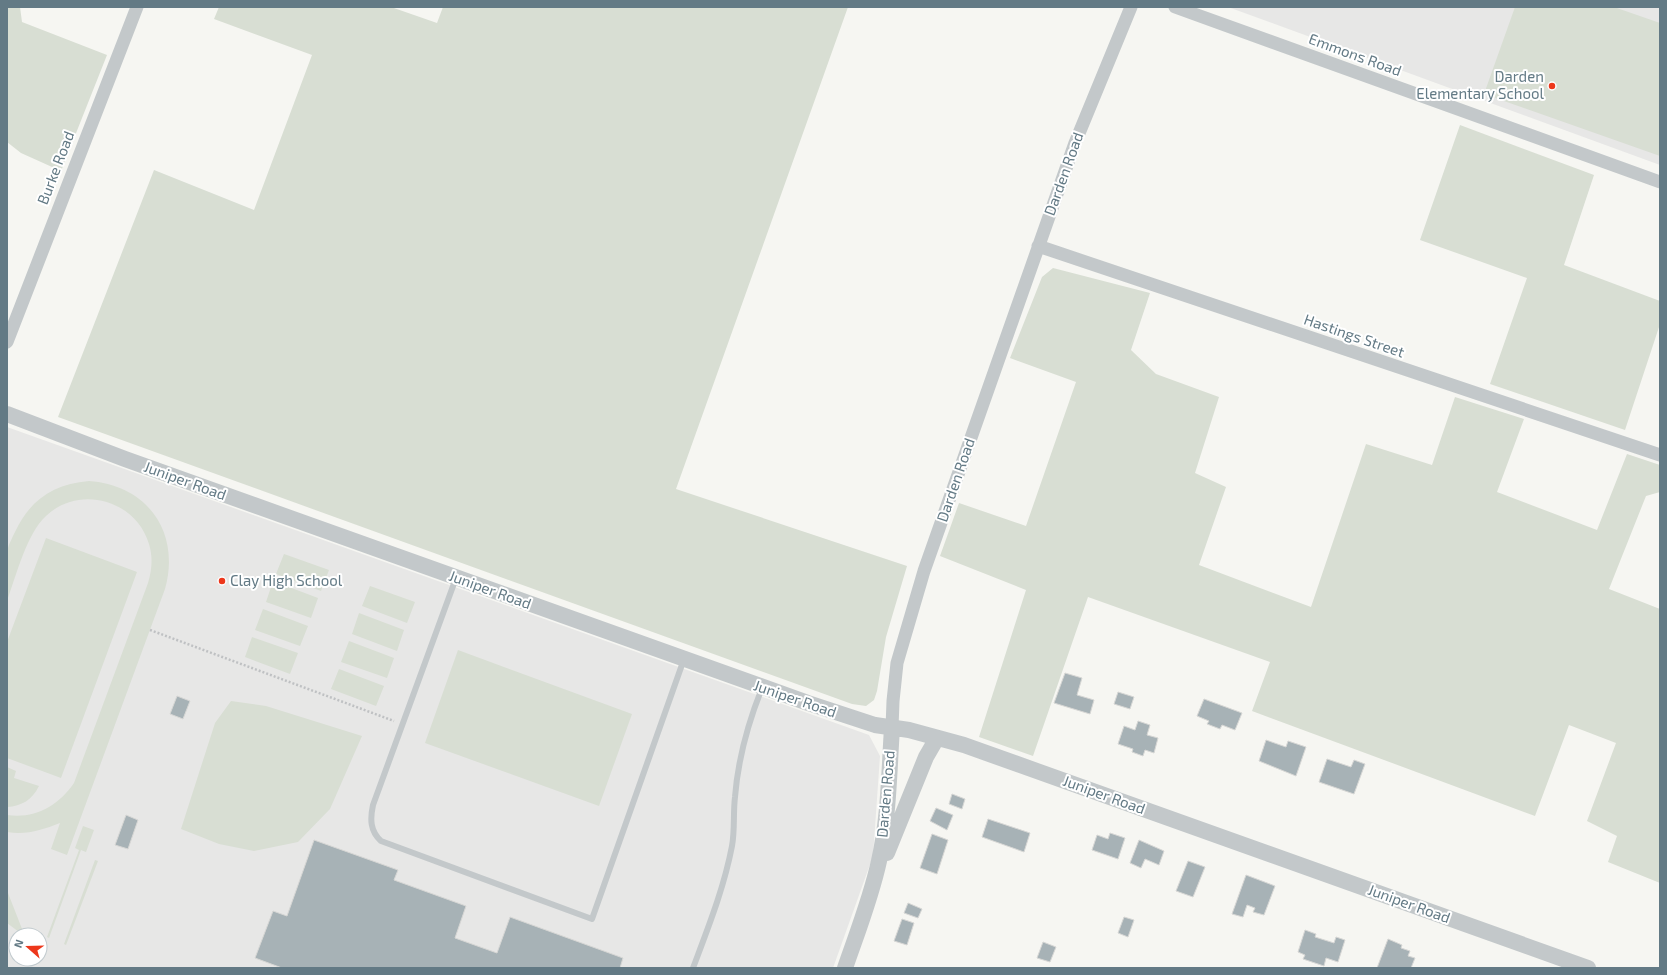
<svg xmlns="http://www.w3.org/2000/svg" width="1667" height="975" font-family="'Exo 2',sans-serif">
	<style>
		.built { fill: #e7e7e6; fill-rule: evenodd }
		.green { fill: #d8ded3 }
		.building { fill: #a7b2b6; stroke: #d7d7d5 }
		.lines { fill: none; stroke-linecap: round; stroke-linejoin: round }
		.path { stroke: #bfc1c3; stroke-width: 2.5; stroke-dasharray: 2 2; stroke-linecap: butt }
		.service { stroke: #c3c8ca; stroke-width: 6 }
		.minor { stroke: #c3c8ca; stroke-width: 13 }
		.tertiary { stroke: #c3c8ca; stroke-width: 16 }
		.poi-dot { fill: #ed371b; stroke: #fff; stroke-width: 1.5 }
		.labels { text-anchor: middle; stroke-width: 4; stroke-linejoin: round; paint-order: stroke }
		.street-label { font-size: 15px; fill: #637a85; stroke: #fff }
		.poi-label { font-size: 15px; fill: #637a85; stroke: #fff; text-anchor: end }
	</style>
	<rect width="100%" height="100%" fill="#f6f6f2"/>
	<path class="built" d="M 1228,7 L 1660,7 L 1660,165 Z
		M 7,427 L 869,735 L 880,756 L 873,856 L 833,968 L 7,968 ZM 16,935 L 40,935 L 40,959 L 16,959 Z"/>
	<path class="green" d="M 7,7 L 20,7 L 22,22 L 107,55 L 61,171 L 21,153 L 7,142 Z
		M 219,7 L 391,7 L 437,23 L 443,7 L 848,7 L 676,489 L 907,566 L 886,637 L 877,691 L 874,700 L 866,706 L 852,704 L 58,417 L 154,170 L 254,210 L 312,55 L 214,19 Z
		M 1515,7 L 1614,7 L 1660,23 L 1660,156 L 1484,94 Z
		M 1460,125 L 1594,175 L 1564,265 L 1660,301 L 1660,324 L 1625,430 L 1490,384 L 1527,278 L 1420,240 Z
		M 1053,268 L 1150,293 L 1131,350 L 1156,374 L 1219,397 L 1195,473 L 1226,487 L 1199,565 L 1311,607 L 1366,444 L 1432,465 L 1455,397 L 1524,419 L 1497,492 L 1597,530 L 1627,454 L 1660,465 L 1660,492 L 1646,496 L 1609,589 L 1660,609 L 1660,883 L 1608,862 L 1617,836 L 1587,821 L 1616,743 L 1569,725 L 1535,816 L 1252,711 L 1270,662 L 1088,597 L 1033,756 L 979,737 L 1026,590 L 940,556 L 959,503 L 1026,526 L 1076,382 L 1010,358 L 1042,277 Z
		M 89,481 C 147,485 181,532 165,589 L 67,855 L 51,849 L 60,823 C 42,830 27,835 7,832 L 7,815 C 35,819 58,806 74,783 L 148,583 C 152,570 153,557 149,544 C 136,500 79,484 46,516 C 27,533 16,576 7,601 C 7,585 5,568 7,552 C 8,546 12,538 15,532 C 30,500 53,484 89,481 Z
		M 46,538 L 137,572 L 61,778 L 7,758 L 7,642 Z
		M 284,554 L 329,570 L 321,591 L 276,574 Z
		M 273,581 L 318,598 L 311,618 L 266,602 Z
		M 370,586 L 415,602 L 407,623 L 362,606 Z
		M 263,609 L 308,626 L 300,646 L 255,630 Z
		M 359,613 L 404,630 L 397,651 L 352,634 Z
		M 252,637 L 298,653 L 290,674 L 245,657 Z
		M 349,641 L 394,658 L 387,678 L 341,662 Z
		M 458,650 L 632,714 L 599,806 L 425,743 Z
		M 339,669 L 384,686 L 376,706 L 331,689 Z
		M 231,701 L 266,706 L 362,736 L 330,809 L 298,842 L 254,851 L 219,844 L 181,829 L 215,723 Z
		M 7,767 L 16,771 L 14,778 L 39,786 C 32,800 22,806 7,807 Z
		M 83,826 L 94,830 L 86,852 L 81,850 L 49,938 L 47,937 L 79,850 L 75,848 Z
		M 95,860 L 98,861 L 66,945 L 64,944 Z
		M 8,893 L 24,934 L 27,935 L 23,935 L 7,923 L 7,894 Z"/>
	<path class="building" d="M 1065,673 L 1082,678 L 1077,695 L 1094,700 L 1090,714 L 1054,703 Z
		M 1118,692 L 1134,697 L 1130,709 L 1114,704 Z
		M 177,696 L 190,701 L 183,719 L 170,714 Z
		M 1204,699 L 1242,713 L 1235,730 L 1222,725 L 1220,729 L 1207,724 L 1209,721 L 1197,716 Z
		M 1138,721 L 1150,725 L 1147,735 L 1158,738 L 1154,753 L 1145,750 L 1143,756 L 1132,752 L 1133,749 L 1118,744 L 1124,726 L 1135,730 Z
		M 1266,740 L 1286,747 L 1288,741 L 1306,747 L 1296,776 L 1259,761 Z
		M 1327,759 L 1351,767 L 1354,760 L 1365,764 L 1354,794 L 1319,782 Z
		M 952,794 L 965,799 L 962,809 L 949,804 Z
		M 936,808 L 953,815 L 947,830 L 930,821 Z
		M 126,815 L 138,820 L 128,849 L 115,845 Z
		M 988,819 L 1030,833 L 1024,852 L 982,837 Z
		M 1110,833 L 1125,838 L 1118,859 L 1092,850 L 1097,835 L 1108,839 Z
		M 932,834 L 948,840 L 937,874 L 920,868 Z
		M 314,840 L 398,870 L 394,880 L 466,906 L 455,938 L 497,953 L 510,917 L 623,958 L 620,968 L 282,968 L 255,958 L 273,911 L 287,916 Z
		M 1139,840 L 1164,851 L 1159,865 L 1145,859 L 1141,868 L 1130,863 Z
		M 1188,861 L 1205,867 L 1193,897 L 1176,891 Z
		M 1246,875 L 1275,886 L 1264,915 L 1253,912 L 1255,908 L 1247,905 L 1243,917 L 1232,914 Z
		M 908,903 L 922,909 L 918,918 L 904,913 Z
		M 1124,917 L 1134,920 L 1128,937 L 1118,933 Z
		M 902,919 L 914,923 L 907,945 L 894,941 Z
		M 1305,930 L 1316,934 L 1315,937 L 1334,943 L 1336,937 L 1345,940 L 1338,962 L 1326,958 L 1324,966 L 1303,959 L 1305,955 L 1298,952 Z
		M 1388,939 L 1402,945 L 1401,948 L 1410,951 L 1408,956 L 1415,958 L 1411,968 L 1377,968 Z
		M 1043,942 L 1056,947 L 1050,962 L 1037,958 Z"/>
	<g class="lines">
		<path class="path" d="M 150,630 L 394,721"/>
		<path class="service" d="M 456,578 L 373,805 C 370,819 370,831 381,841 L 592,919 L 684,659
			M 693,968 C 708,928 724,888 732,846 C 735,830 733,813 735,797 C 738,759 748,723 762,688"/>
		<path class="minor" d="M 1175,7 L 1660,182
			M 1038,246 L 1660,455
			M 7,342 L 137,7
			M 892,728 L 893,701 L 897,663 L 924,571 L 1075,143 L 1131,7"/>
		<path class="tertiary" d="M 7,414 L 125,459 L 808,703 L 875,725 L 909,730 L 964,745 L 1588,968
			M 887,853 L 926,757 L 937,738
			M 845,968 C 857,933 871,898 879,861 C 889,817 889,772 892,728"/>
	</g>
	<g class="poi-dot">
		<circle cx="1552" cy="86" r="4"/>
		<circle cx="222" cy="581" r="4"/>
	</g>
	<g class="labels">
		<g class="street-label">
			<text transform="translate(1355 55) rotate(20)" y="5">Emmons Road</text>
			<text transform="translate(56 168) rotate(-69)" y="5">Burke Road</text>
			<text transform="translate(1064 174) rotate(-70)" y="5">Darden Road</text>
			<text transform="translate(1354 336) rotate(19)" y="5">Hastings Street</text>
			<text transform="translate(956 480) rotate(-71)" y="5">Darden Road</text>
			<text transform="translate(185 481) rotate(20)" y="5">Juniper Road</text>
			<text transform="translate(490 590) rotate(20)" y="5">Juniper Road</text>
			<text transform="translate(795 699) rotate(19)" y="5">Juniper Road</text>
			<text transform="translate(886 794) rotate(-85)" y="5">Darden Road</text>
			<text transform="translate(1104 795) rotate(20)" y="5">Juniper Road</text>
			<text transform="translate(1409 904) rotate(20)" y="5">Juniper Road</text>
		</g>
		<g class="poi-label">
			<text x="1544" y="82">Darden<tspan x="1544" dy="17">Elementary School</tspan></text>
			<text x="230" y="586" text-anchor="start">Clay High School</text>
		</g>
	</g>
	<rect width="1667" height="975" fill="none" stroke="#637a85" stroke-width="16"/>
	<g transform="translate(28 947) rotate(290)"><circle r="19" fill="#ffffff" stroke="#c1cace"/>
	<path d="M0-3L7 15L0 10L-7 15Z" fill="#ed371b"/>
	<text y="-6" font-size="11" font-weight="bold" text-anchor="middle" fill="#637a85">N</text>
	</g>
</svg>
